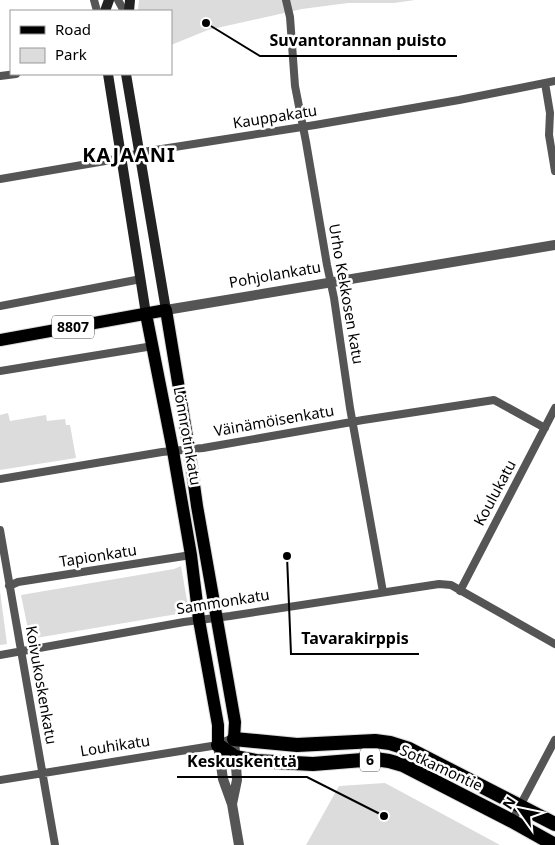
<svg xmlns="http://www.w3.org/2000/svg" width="555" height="845" font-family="'Noto Sans',sans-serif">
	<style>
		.green { fill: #dcdcdc }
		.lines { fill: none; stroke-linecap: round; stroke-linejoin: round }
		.primary-casing { stroke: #dbdbdb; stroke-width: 14 }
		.trunk-casing { stroke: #dbdbdb; stroke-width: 16 }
		.minor { stroke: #555; stroke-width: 8 }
		.tertiary { stroke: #555; stroke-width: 10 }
		.secondary { stroke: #222; stroke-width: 10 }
		.primary { stroke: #000; stroke-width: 12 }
		.trunk { stroke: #000; stroke-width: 14 }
		.labels { text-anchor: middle; stroke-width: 5; stroke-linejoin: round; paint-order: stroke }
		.shield { fill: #fff; stroke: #4c4c4c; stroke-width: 1 }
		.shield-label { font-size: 14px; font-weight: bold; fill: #000 }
		.street-label { font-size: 15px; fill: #000; stroke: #fff }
		.district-label { font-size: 20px; font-weight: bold; letter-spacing: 1px; fill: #000; stroke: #fff }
		.leader { fill: none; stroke: #000; stroke-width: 2 }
		.callout-dot { fill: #000; stroke: #fff; stroke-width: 2 }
		.callout-label { font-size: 16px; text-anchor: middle; font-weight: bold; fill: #000; stroke: #fff; stroke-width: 5; stroke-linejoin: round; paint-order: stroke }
	</style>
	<rect width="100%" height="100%" fill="#fff"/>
	<path class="green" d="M 139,0 L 415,0 L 394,3 L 348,3 L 302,9 L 208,30 L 171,45 L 171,11 L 138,11 Z
		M 8,413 L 10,421 L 46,415 L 47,421 L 65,419 L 66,425 L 70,425 L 76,458 L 0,470 L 0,415 Z
		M 181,566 L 189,612 L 30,639 L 21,595 L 174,569 Z
		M 0,591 L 7,644 L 0,645 Z
		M 385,783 L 500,845 L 306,845 L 339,786 Z"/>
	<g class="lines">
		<defs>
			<path id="primary" d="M 146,314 L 173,451 L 191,555 L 199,620 L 218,725 L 218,745
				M 0,340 L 166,310 L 189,449 L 197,506 L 235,722 L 234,739"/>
			<path id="trunk" d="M 234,739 L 297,745 L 375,741 L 390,743 L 409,749 L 555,824
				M 218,745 L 235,757 L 256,761 L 313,764 L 375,759 L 389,761 L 403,765 L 512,821 L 555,845"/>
		</defs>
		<use href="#primary" class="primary-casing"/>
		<use href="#trunk" class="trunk-casing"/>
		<path class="minor" d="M 94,0 L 97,11
			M 118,0 L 124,11
			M 286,0 L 290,17 L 295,86 L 306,142 L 327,265 L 334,298 L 350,408 L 383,592
			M 0,76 L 16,74
			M 545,83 L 550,113 L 549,135 L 555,171
			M 0,179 L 111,160 L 149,151 L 315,125 L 459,100 L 555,81
			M 0,306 L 141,279
			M 0,371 L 153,346
			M 0,479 L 162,452 L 203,448 L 363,420 L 494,400 L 545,428
			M 0,530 L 55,845
			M 9,586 L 18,582 L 191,555
			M 460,591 L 555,408
			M 0,655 L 184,622 L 230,616 L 439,584 L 451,585 L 555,644
			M 0,780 L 218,745
			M 512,821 L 555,740"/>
		<path class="tertiary" d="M 166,310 L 555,245
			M 232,804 L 237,780 L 234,739 L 218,745 L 223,779 L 232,804 L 239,845"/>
		<path class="secondary" d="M 105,11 L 109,0
			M 129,11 L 130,0
			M 108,74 L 146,314
			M 126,74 L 166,310"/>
		<use href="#primary" class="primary"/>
		<use href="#trunk" class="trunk"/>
	</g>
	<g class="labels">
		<g class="shield">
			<rect x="52" y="315.5" width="42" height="23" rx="4"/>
			<rect x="360" y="748.5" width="20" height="23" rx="4"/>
		</g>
		<g class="shield-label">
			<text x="73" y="332">8807</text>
			<text x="370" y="765">6</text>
		</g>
		<g class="street-label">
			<text transform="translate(275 117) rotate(-9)" y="5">Kauppakatu</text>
			<text transform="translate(275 275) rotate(-10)" y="5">Pohjolankatu</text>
			<text transform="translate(346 294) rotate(80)" y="5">Urho Kekkosen katu</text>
			<text transform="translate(274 421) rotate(-10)" y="5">Väinämöisenkatu</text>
			<text transform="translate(187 436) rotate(80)" y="5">Lönnrotinkatu</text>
			<text transform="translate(495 493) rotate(-62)" y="5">Koulukatu</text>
			<text transform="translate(98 556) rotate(-9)" y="5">Tapionkatu</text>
			<text transform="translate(223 602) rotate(-9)" y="5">Sammonkatu</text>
			<text transform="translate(41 685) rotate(80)" y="5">Koivukoskenkatu</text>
			<text transform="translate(115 746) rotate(-9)" y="5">Louhikatu</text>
			<text transform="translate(441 768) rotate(25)" y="5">Sotkamontie</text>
		</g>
		<g class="district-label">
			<text x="129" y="162">KAJAANI</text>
		</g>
	</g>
	<path class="leader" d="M206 23L260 56H457M287 556L291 654H419M384 816L307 777H177"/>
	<g class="callout-dot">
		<circle cx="206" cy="23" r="5"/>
		<circle cx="287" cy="556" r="5"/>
		<circle cx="384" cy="816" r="5"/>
	</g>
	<g class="callout-label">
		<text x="358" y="46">Suvantorannan puisto</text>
		<text x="355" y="644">Tavarakirppis</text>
		<text x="242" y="767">Keskuskenttä</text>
	</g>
	<rect x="10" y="10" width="162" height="65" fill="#ffffff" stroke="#999999"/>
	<rect x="20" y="26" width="25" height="8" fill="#000000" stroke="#999999"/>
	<text x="55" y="35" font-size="15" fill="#000000">Road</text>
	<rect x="20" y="48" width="25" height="15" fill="#dcdcdc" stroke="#999999"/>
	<text x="55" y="60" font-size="15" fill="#000000">Park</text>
	<g transform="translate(520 810) rotate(303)" stroke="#ffffff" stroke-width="4" paint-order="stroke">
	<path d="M0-4L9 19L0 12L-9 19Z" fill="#000000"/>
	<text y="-8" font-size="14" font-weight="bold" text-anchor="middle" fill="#000000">N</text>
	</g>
</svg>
